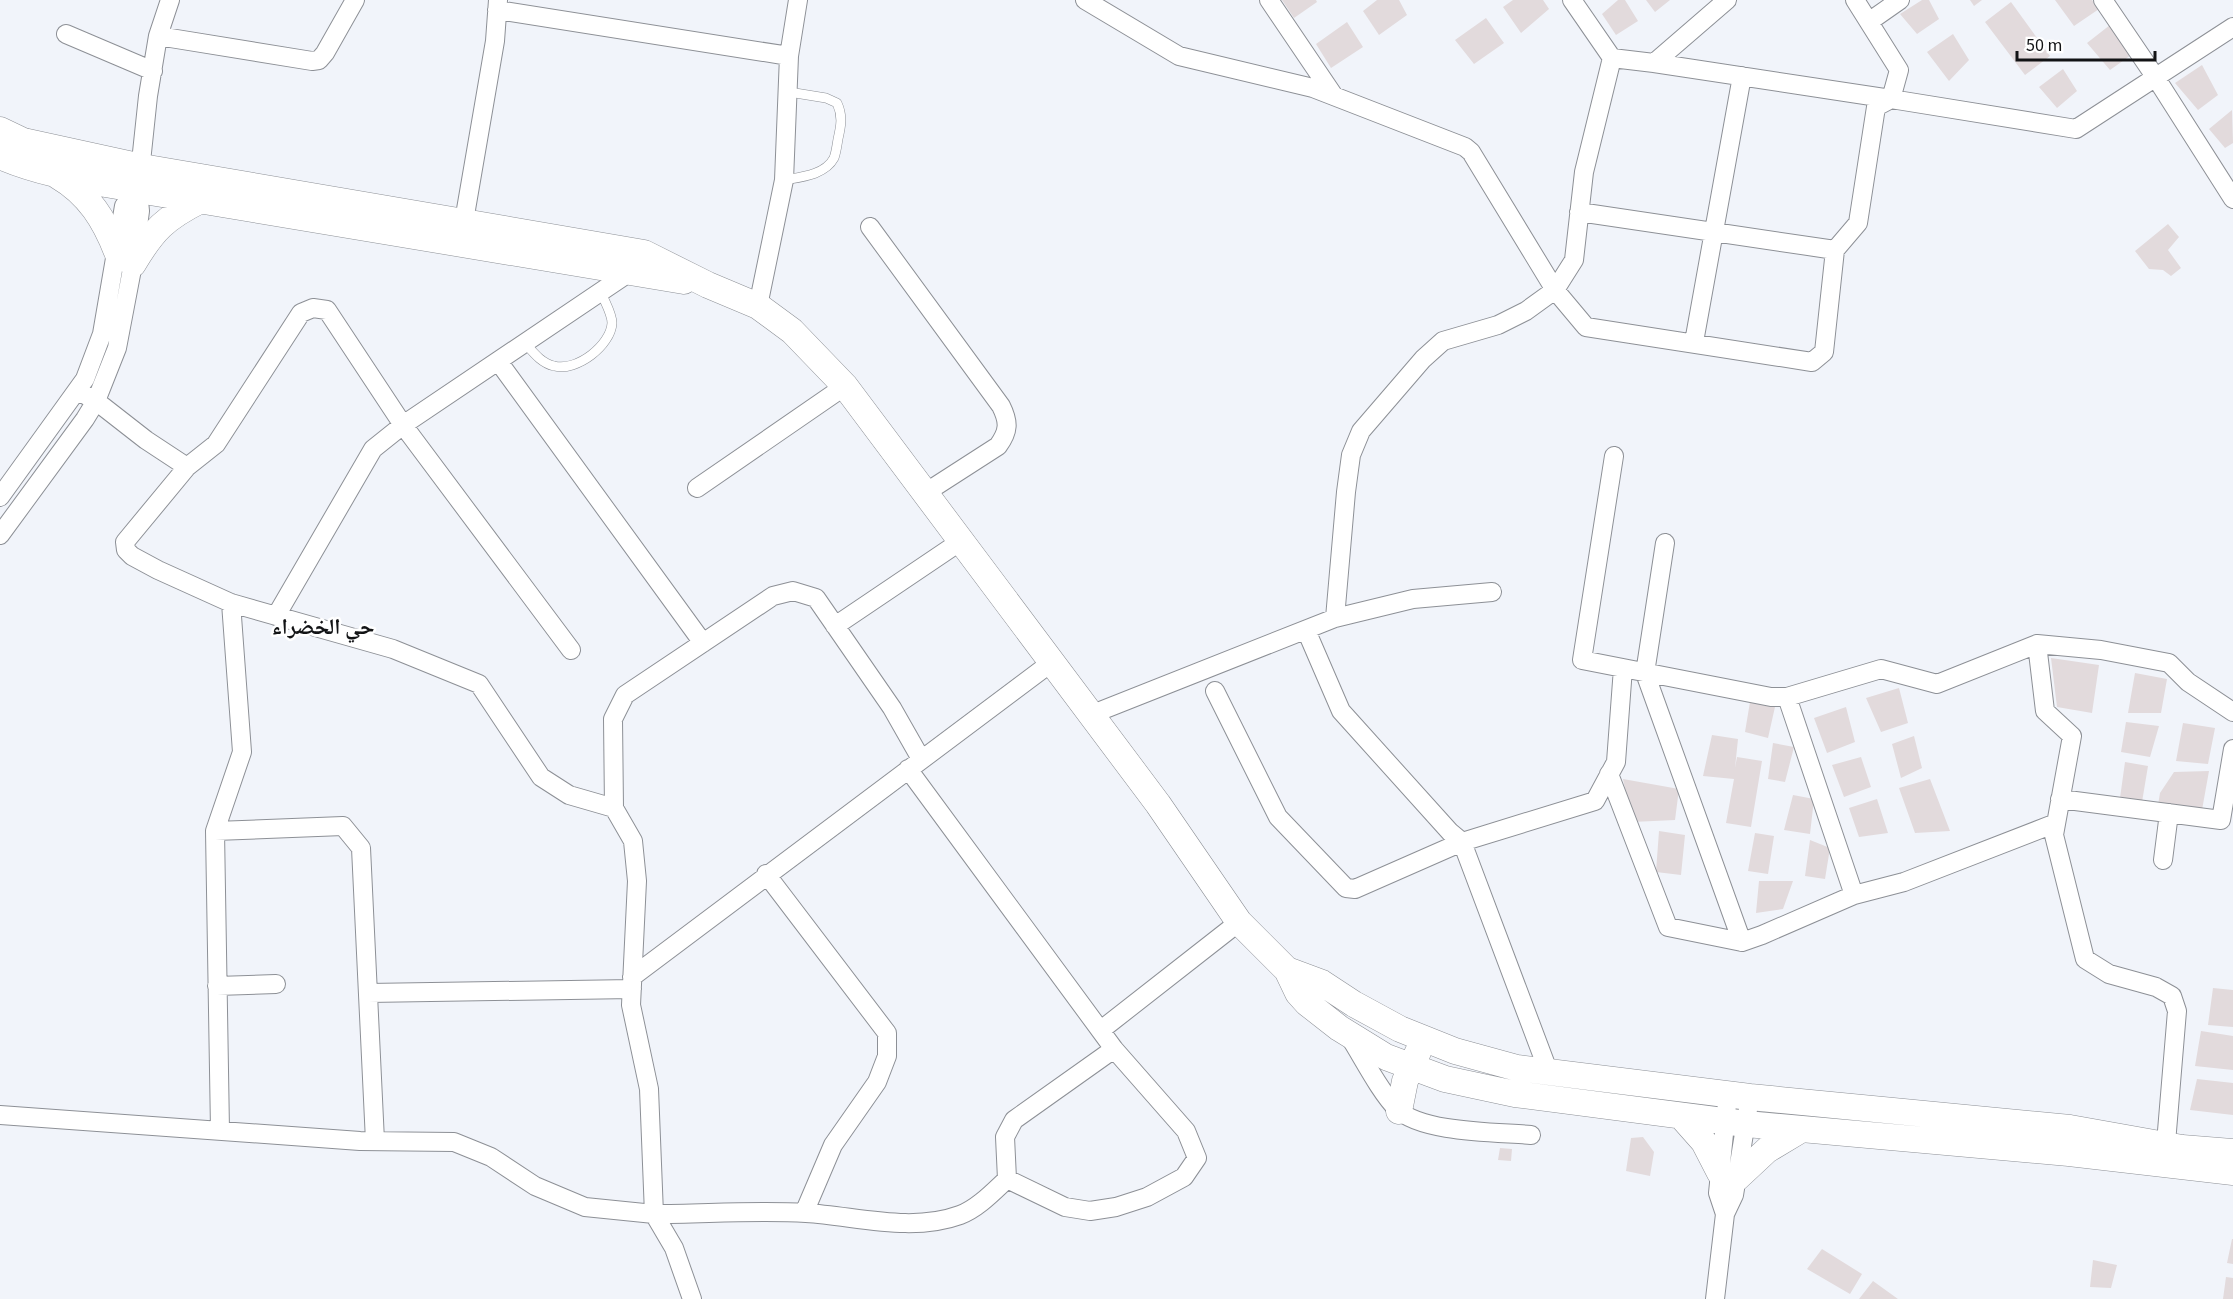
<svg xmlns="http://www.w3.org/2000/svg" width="2233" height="1299" font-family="'Source Sans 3','Noto Naskh Arabic',sans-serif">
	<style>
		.building { fill: #e2dadc }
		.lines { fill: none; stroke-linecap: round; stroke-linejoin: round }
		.lane-casing { stroke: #8d9096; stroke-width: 10 }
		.street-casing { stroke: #8d9096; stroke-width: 20 }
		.secondary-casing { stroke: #8d9096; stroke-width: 27 }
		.lane { stroke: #fff; stroke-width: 9 }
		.street { stroke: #fff; stroke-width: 18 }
		.secondary { stroke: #fff; stroke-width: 26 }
		.labels { text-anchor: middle; stroke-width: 5; stroke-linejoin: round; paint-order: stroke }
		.district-label { font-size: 22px; font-weight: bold; fill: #121315; stroke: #fff }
	</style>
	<rect width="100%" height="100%" fill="#f1f4fa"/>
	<path class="building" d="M 1282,0 L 1316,0 L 1317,2 L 1294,18 Z
		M 1377,0 L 1399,0 L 1407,15 L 1379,35 L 1363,11 Z
		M 1513,0 L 1543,0 L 1549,9 L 1521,33 L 1503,7 Z
		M 1618,0 L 1625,0 L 1638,21 L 1616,35 L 1602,14 Z
		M 1646,0 L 1670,0 L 1655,12 Z
		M 1922,0 L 1929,0 L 1939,19 L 1917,34 L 1900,14 Z
		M 1970,0 L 1982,0 L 1974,6 Z
		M 2055,0 L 2092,0 L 2099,9 L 2074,26 Z
		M 2011,2 L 2050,56 L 2025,75 L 1985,22 Z
		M 1486,18 L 1504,43 L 1474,64 L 1455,40 Z
		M 1347,22 L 1363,47 L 1331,68 L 1316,44 Z
		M 2110,25 L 2134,53 L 2110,70 L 2087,43 Z
		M 1953,34 L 1969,60 L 1949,81 L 1927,52 Z
		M 2202,65 L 2218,95 L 2198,110 L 2175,83 Z
		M 2063,69 L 2077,91 L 2057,108 L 2039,87 Z
		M 2232,110 L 2233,143 L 2225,148 L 2209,129 Z
		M 2168,224 L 2179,237 L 2168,250 L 2181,268 L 2171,276 L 2163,270 L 2149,269 L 2135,251 Z
		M 2051,658 L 2099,665 L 2092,713 L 2057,707 Z
		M 2135,673 L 2167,679 L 2161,713 L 2128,713 Z
		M 1899,688 L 1908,723 L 1881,732 L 1866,698 Z
		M 1777,698 L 1768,738 L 1745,732 L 1750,702 Z
		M 1846,707 L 1855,742 L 1827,753 L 1814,718 Z
		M 2126,722 L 2159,726 L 2150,757 L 2121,752 Z
		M 2183,723 L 2215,728 L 2208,764 L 2176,761 Z
		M 1712,735 L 1738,739 L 1735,768 L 1737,757 L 1762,761 L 1751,827 L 1726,823 L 1734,779 L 1703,776 Z
		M 1914,736 L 1922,768 L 1901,778 L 1892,744 Z
		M 1773,743 L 1794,747 L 1785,782 L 1768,779 Z
		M 1861,757 L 1871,787 L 1844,797 L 1832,765 Z
		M 2125,762 L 2148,766 L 2142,802 L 2120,798 Z
		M 2209,771 L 2202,810 L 2158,805 L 2160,793 L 2174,772 Z
		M 1623,779 L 1679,789 L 1675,820 L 1632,822 Z
		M 1930,779 L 1950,831 L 1915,833 L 1899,788 Z
		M 1793,795 L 1814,799 L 1810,834 L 1784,830 Z
		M 1877,799 L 1888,833 L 1859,837 L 1849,808 Z
		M 1659,831 L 1685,835 L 1681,875 L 1656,872 Z
		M 1755,833 L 1774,836 L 1768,874 L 1748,871 Z
		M 1810,840 L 1830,848 L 1825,879 L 1805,876 Z
		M 1759,881 L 1793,881 L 1783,909 L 1756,913 Z
		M 2213,988 L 2233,990 L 2233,1027 L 2208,1025 Z
		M 2201,1031 L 2233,1036 L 2233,1070 L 2195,1066 Z
		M 2197,1079 L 2233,1083 L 2233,1115 L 2190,1110 Z
		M 1643,1137 L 1654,1152 L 1650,1176 L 1626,1171 L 1631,1138 Z
		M 1500,1148 L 1512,1149 L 1511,1161 L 1498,1160 Z
		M 2232,1239 L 2233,1239 L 2233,1264 L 2227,1263 Z
		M 1822,1249 L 1862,1274 L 1850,1294 L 1807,1269 Z
		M 2093,1260 L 2117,1265 L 2111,1288 L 2090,1287 Z
		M 2226,1277 L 2233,1278 L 2233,1299 L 2223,1299 Z
		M 1873,1281 L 1898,1299 L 1859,1299 Z"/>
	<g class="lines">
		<defs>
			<path id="lane" d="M 784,180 C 801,177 825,175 834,158 C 836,153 837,145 838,139 C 841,126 843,116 837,103 L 826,98 L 789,92
				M 525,343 C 533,352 541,363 554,366 C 577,372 611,345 612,323 C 612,313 604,301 601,292"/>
			<path id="street" d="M 1085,0 L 1179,56 L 1313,88 L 1465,147 L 1471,152 L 1555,290 L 1586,327 L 1812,362 L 1824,352 L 1835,250
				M 1269,0 L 1334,96
				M 1572,0 L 1612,58
				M 1855,0 L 1899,70 L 1891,99 L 2076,129 L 2233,27
				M 2103,0 L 2156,78 L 2233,199
				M 497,10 L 789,56
				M 1870,21 L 1900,0
				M 66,34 L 153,71
				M 158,36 L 312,61 L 319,60 L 325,53 L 355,0
				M 1654,63 L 1727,0
				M 1579,212 L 1835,250 L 1858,223 L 1876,107 L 1891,99
				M 464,221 L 495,41 L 498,0
				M 870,227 L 1001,406 C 1009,422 1009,431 998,446 L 925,493
				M 758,306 L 784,180 L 789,56 L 798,0
				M 1694,342 L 1742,76
				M 498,361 L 703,643
				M 1614,456 L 1582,660 L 1771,697 L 1787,697 L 1881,669 L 1937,684 L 2037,644
				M 187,467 L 216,444 L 301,313 L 313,308 L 327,310 L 403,425 L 571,650
				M 697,488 L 845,386
				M 0,497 L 85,379 L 102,334 L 124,206 L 138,190
				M 0,535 L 85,419 L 96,401 L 117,348 L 133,264 L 140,211 L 138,190 L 148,96 L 158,36 L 170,0
				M 1665,543 L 1645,673 L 1742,942
				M 276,616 L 373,449 L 403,425 L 630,272
				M 1335,618 L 1346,492 L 1351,455 L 1361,431 L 1423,359 L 1443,341 L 1498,325 L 1526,311 L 1555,290 L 1574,260 L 1584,172 L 1612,58 L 1654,63 L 1891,99
				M 835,626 L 961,541
				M 1306,630 L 1341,711 L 1450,832 L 1462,842 L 1595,801 L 1616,762 L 1623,668
				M 1215,691 L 1278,817 L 1346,888 L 1355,889 L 1462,842 L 1549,1073
				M 1090,715 L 1335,618 L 1413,599 L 1492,592
				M 908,769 L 1114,1049 L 1186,1131 L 1197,1158 L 1184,1177 L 1147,1197 L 1116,1207 L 1090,1211 L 1065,1207 L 1007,1179
				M 1609,774 L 1668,927 L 1742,942 L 1762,935 L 1854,895 L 1787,697
				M 2060,799 L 2221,820 L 2233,749
				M 614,808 L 613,719 L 625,695 L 773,596 L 793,591 L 816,598 L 892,708 L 921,759
				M 215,831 L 343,826 L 361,848 L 375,1141
				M 2163,860 L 2169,813
				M 766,874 L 887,1033 L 887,1056 L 877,1082 L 833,1145 L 804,1213
				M 1854,895 L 1904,882 L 2056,823
				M 632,977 L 1052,662
				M 217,986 L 276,984
				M 368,993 L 632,989
				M 1101,1030 L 1239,922
				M 1349,1036 C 1363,1058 1380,1092 1397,1109 C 1422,1133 1496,1132 1531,1135
				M 0,1115 L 360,1141 L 454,1142 L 491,1157 L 535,1186 L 585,1207 L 654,1214 L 649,1089 L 631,1005 L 637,881 L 633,841 L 614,808 L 569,795 L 541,777 L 479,684 L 393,649 L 231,603 L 158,570 L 132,556 L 126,550 L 125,542 L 187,467 L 146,440 L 96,401 L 78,391
				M 220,1130 L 215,831 L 242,752 L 231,603
				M 2165,1155 L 2177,1011 L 2172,996 L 2156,987 L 2109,974 L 2085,959 L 2054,835 L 2072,736 L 2045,711 L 2037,644 L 2101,650 L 2169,663 L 2188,682 L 2233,712
				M 1725,1214 L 1718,1193 L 1728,1094
				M 692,1299 L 674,1248 L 654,1214 C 704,1214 756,1210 806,1213 C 856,1216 911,1233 960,1215 C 978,1208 993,1192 1007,1179 L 1005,1137 L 1014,1120 L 1114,1049
				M 1715,1299 L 1725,1214 L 1734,1195 L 1750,1097"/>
			<path id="secondary" d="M 0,130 L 23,141 L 142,167 L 644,253 L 708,285 L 758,306 L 792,331 L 845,386 L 1158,804 L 1239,922 L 1287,970 L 1298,993 L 1307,1003 L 1339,1028 L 1386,1057 L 1445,1079 L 1515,1094 L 1746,1124 L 2069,1153 L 2233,1172
				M 0,156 C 43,175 92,181 138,190 L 684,281
				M 58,176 C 89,194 105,221 117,252
				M 133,264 C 153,230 165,218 201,200
				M 1287,970 L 1322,983 L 1354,1004 L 1400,1029 L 1455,1051 L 1517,1068 L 1750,1097 L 2070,1128 L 2182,1148 L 2233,1152
				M 1399,1111 L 1405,1081 L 1418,1052
				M 1681,1116 L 1704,1142 L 1720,1173
				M 1737,1178 L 1767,1150 L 1802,1129"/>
		</defs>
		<use href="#lane" class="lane-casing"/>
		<use href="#street" class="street-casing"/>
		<use href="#secondary" class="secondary-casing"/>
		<use href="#lane" class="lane"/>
		<use href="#street" class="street"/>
		<use href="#secondary" class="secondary"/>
	</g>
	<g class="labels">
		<g class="district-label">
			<text x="323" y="634">حي الخضراء</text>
		</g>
	</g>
	<path d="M2017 51v9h138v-9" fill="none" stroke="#121315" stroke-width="3"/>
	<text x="2026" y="51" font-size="18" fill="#121315" stroke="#ffffff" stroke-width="4.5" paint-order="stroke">50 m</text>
</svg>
